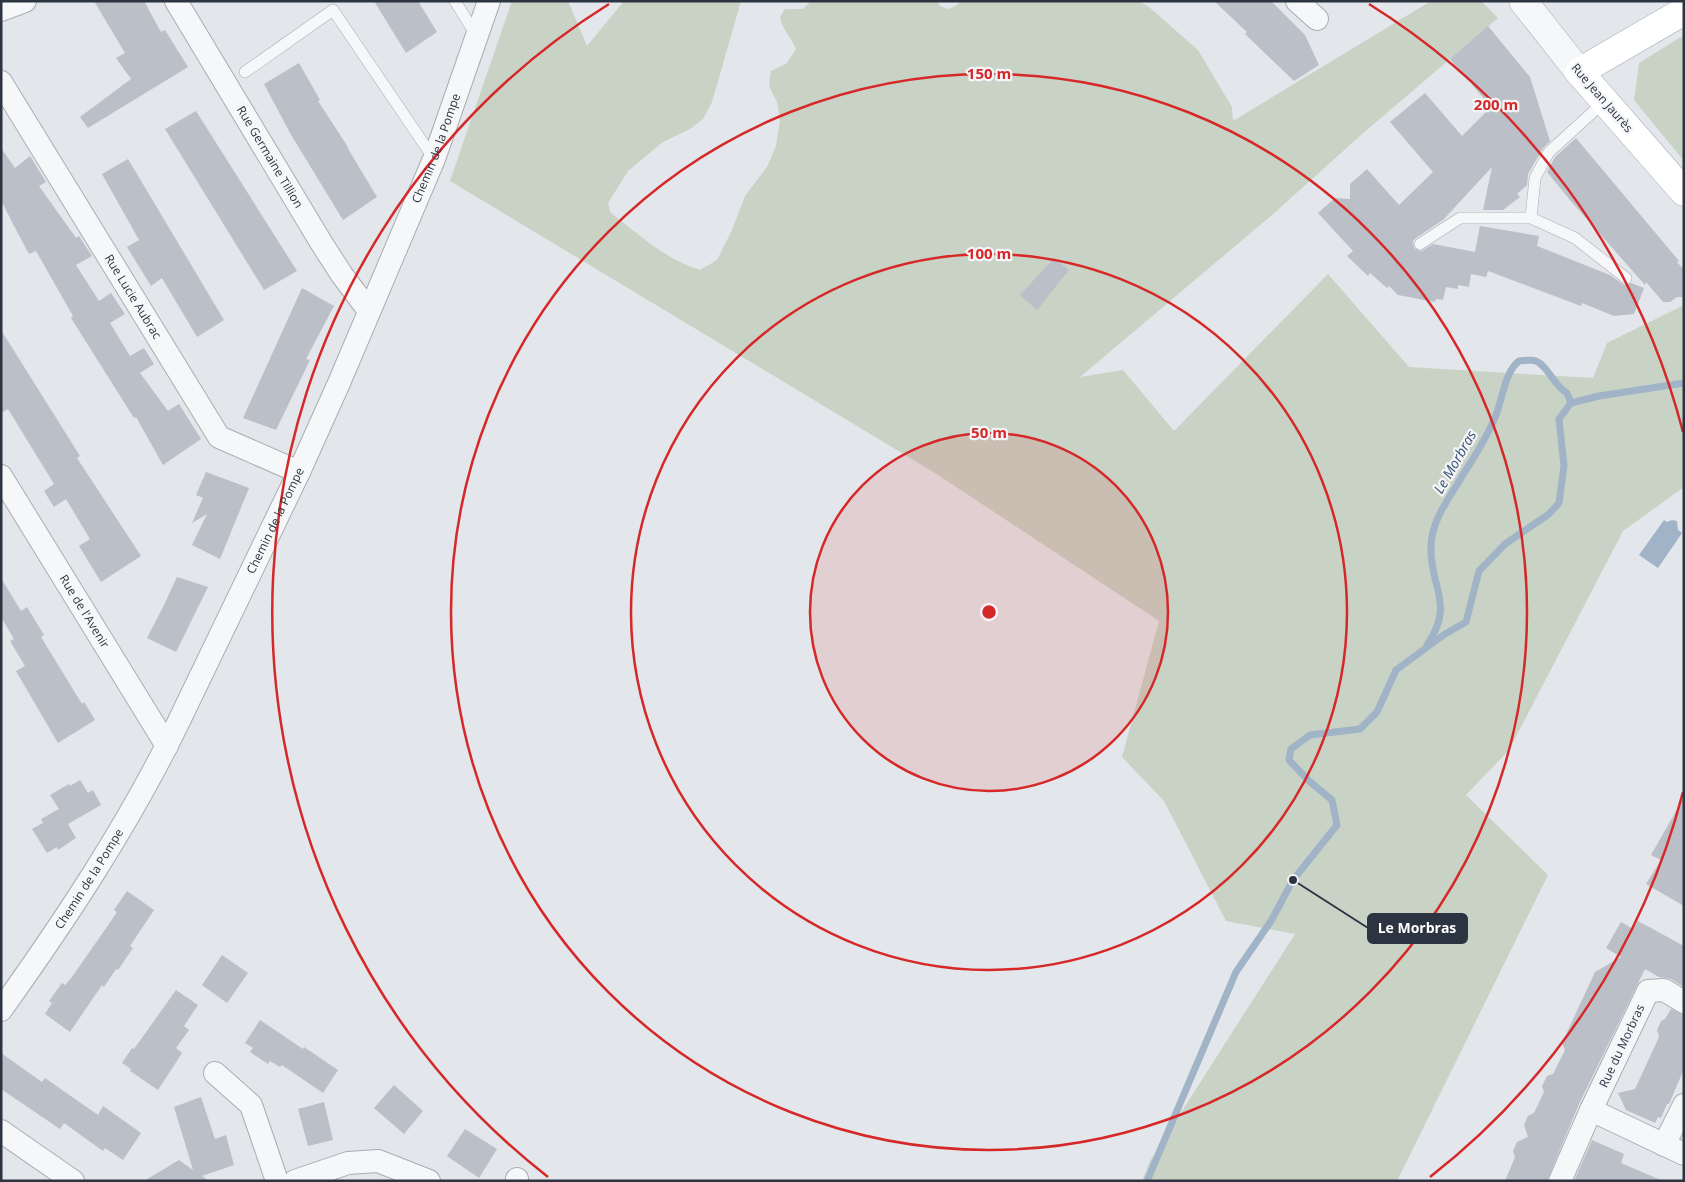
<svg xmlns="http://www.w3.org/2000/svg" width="1685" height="1182" font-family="'Open Sans',sans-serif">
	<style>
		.green { fill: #c9d3c5 }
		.water { fill: #a1b3c7 }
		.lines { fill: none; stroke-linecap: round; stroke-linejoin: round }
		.stream { stroke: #a1b3c7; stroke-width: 7 }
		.building { fill: #bbbfc7 }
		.service-casing { stroke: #a8adb4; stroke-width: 12 }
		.minor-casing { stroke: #a8adb4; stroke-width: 24 }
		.tertiary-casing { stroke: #a8adb4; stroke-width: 29 }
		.secondary-casing { stroke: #a8adb4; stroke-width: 29 }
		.service { stroke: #f6f7f9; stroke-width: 11 }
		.minor { stroke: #f6f7f9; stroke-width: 22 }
		.tertiary { stroke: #f6f7f9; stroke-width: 28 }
		.secondary { stroke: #fff; stroke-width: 28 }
		.ring { fill: none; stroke: #d62828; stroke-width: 2.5 }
		.labels { text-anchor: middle; stroke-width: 4.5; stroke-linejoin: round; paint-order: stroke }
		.street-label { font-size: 12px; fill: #2c3441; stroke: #f3f5f8 }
		.water-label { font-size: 14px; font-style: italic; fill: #395272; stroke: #f3f5f8 }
		.centre { fill: #d62828; stroke: #f3f5f8; stroke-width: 2.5 }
		.ring-label { font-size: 15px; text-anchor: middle; font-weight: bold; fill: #d62828; stroke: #f3f5f8; stroke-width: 4.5; stroke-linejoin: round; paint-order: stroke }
		.leader { fill: none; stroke: #2c3441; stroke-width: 2 }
		.callout-dot { fill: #2c3441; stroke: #f3f5f8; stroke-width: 2 }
		.callout { fill: #2c3441; stroke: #2c3441; stroke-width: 2 }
		.callout-label { font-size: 14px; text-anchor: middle; font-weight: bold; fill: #fff }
	</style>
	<rect width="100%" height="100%" fill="#e3e6ea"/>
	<path class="green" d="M 512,1 L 568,1 L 587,46 L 624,1 L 741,1 L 712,102 L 703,119 L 690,129 L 663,142 L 628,171 L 608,203 L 610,212 C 639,235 665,259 700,270 L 717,260 L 732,230 L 745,196 L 767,167 L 776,146 L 780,121 L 777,102 L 769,86 L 771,71 L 786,64 L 796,49 C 791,36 783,32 780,17 L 785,9 L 803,9 L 811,1 L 938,1 L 940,6 L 949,9 L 957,5 L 960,1 L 1139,1 L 1149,7 L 1198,50 L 1232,107 L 1233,121 L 1431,1 L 1481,1 L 1498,18 L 1361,135 L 1272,215 L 1080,377 L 1123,370 L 1174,431 L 1328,274 L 1409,367 L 1593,378 L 1607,343 L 1684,305 L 1684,487 L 1623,531 L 1509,750 L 1466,795 L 1548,875 L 1397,1181 L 1142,1181 L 1150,1161 L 1295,934 L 1226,921 L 1164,801 L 1122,757 L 1159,621 L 935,473 L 450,181 Z
		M 1684,35 L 1684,161 L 1634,100 L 1639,63 Z"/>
	<path class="water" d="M 1664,520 L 1667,522 L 1672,520 L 1677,521 L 1678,530 L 1682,533 L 1658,568 L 1639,555 Z"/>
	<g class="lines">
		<path class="stream" d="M 1427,645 C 1456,603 1429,587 1431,546 C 1432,518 1451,496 1464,473 C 1475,456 1486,438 1494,420 C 1503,401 1503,374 1519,361 C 1524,361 1531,359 1536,361 C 1548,366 1554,386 1567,393 L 1571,403
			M 1147,1181 L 1236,972 L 1271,921 L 1293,880 L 1337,825 L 1332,800 L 1309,781 L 1289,760 L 1291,749 L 1310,735 L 1360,729 L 1377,712 L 1396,670 L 1445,634 L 1466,622 L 1479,571 L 1505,544 L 1549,514 L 1559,503 L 1564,466 L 1559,419 L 1571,403 L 1599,396 L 1684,383"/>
	</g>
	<path class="building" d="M 94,1 L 144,1 L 161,32 L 165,30 L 188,67 L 88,128 L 80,117 L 131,79 L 116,58 L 125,53 Z
		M 374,1 L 418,1 L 437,32 L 406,53 Z
		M 1214,1 L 1271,1 L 1305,35 L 1319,65 L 1294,81 L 1245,34 L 1247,32 Z
		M 1488,26 L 1530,77 L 1550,141 L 1543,148 L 1528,174 L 1527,185 L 1517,194 L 1520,197 L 1503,210 L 1483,210 L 1492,167 L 1443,220 L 1416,238 L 1413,241 L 1414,248 L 1421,251 L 1433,244 L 1475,252 L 1480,226 L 1539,236 L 1537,246 L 1610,275 L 1624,285 L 1631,283 L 1644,288 L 1634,314 L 1614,316 L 1582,303 L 1581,306 L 1488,271 L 1486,277 L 1471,274 L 1469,287 L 1458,285 L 1458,289 L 1446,287 L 1443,300 L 1436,299 L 1435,302 L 1398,295 L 1389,286 L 1387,288 L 1370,273 L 1368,276 L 1347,256 L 1353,251 L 1318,213 L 1335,198 L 1350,199 L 1350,184 L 1367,169 L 1399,205 L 1433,172 L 1390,122 L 1425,93 L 1462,136 L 1491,107 L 1450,59 Z
		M 299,63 L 320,100 L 318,101 L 348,147 L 347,147 L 377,197 L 343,220 L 290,133 L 264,84 Z
		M 196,111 L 297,271 L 264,290 L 165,129 Z
		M 1576,138 L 1679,261 L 1677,262 L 1684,270 L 1684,297 L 1677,297 L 1670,302 L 1663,302 L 1646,282 L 1645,285 L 1570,200 L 1547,172 L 1555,157 Z
		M 1,148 L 15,168 L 30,156 L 46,182 L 39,186 L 76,238 L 79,236 L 92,256 L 76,265 L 99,301 L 111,293 L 125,314 L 110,323 L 130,356 L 144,348 L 154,364 L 140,373 L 168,411 L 179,404 L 201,439 L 163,465 L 136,417 L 134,418 L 71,318 L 73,316 L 36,251 L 29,254 L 13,224 L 1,200 Z
		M 128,159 L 224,320 L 197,337 L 162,278 L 151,286 L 127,247 L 139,240 L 102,174 Z
		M 1054,258 L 1069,270 L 1037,310 L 1020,295 Z
		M 302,288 L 334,306 L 306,359 L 310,360 L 276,430 L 243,418 Z
		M 1,330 L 80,456 L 77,458 L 141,556 L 101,582 L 79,546 L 90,539 L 66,499 L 54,507 L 44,491 L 54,484 L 8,409 L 1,413 Z
		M 206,472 L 249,488 L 220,559 L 192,545 L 207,514 L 192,523 L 203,498 L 196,495 Z
		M 177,577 L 208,587 L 176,652 L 147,638 L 164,605 Z
		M 1,578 L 21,611 L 27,607 L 44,635 L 41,637 L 82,704 L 84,702 L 95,720 L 58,743 L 16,671 L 25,666 L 10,641 L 14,639 L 1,617 Z
		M 80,780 L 88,793 L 93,790 L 101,805 L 68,824 L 76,838 L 58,850 L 57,847 L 47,853 L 32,829 L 43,823 L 41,819 L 59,809 L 50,795 L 69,784 L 70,786 Z
		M 1684,797 L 1684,906 L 1646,884 L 1661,860 L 1651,855 Z
		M 127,891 L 154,910 L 130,946 L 133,948 L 118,970 L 116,969 L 104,987 L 102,985 L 70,1032 L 45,1014 L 52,1003 L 49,1001 L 62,983 L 65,985 L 72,977 L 111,921 L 117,912 L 114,910 Z
		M 1638,921 L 1684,946 L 1684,987 L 1671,979 L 1659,977 L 1645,969 L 1579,1104 L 1547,1181 L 1505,1181 L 1515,1157 L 1513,1151 L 1517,1142 L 1528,1137 L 1524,1125 L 1528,1116 L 1534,1113 L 1544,1092 L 1542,1086 L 1547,1076 L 1553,1074 L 1565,1050 L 1562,1043 L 1595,972 L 1621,957 L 1606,948 L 1621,922 L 1633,929 Z
		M 222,955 L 248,973 L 227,1003 L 202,985 Z
		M 176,990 L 198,1005 L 184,1026 L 189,1030 L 176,1048 L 182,1053 L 158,1090 L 130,1071 L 131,1069 L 122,1063 L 132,1048 L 134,1049 Z
		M 1671,1009 L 1684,1015 L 1684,1069 L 1669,1104 L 1667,1104 L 1661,1118 L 1658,1117 L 1655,1123 L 1626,1110 L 1618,1093 L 1635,1089 L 1659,1037 L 1657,1030 L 1661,1021 L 1665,1019 Z
		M 260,1020 L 303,1049 L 304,1047 L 338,1070 L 323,1093 L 282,1065 L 280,1067 L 270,1061 L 268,1064 L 250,1052 L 253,1048 L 245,1043 Z
		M 1,1053 L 42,1082 L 45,1078 L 98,1115 L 103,1106 L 141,1133 L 123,1160 L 105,1148 L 103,1151 L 64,1123 L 60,1129 L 1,1089 Z
		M 394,1085 L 423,1111 L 404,1134 L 374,1108 Z
		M 201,1097 L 215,1139 L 226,1135 L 234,1165 L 202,1176 L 209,1181 L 144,1181 L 179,1160 L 193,1170 L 174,1107 Z
		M 324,1102 L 333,1140 L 308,1146 L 298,1109 Z
		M 465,1129 L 497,1149 L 479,1178 L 447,1156 Z
		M 1592,1140 L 1624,1154 L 1621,1163 L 1663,1181 L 1574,1181 Z"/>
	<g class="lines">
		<defs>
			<path id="service" d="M 455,1 L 476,35
				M 245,72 L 333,10 L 434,159
				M 1531,218 L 1535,178 L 1549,152 L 1605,101
				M 1420,244 L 1460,218 L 1531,218 L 1575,238 L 1626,278"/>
			<g id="minor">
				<path id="s1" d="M 176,1 L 322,244 L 342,275 L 369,311"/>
				<path d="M 1297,1 L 1317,19"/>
				<path d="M 1,10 L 25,1"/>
				<path id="s2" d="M 1,82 L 219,437 L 299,472"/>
				<path id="s3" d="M 1,476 L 167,746"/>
				<path d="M 1684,1002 L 1664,990 L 1648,991 L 1591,1110 L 1684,1154"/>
				<path id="s4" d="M 1,1010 C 66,919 129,824 178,723 L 299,472 L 339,383 L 434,159 L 489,1"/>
				<path d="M 215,1073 L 251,1105 L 277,1181"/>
				<path d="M 1,1131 L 73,1181"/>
				<path d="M 1664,1145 L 1684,1105"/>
				<path d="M 295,1181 L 348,1163 L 378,1161 L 429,1181"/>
				<path d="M 517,1181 L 517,1179"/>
				<path d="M 1560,1181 L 1591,1110"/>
			</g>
			<path id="tertiary" d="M 1523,1 L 1579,72"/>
			<path id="secondary" d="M 1684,11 L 1579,72 L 1684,192"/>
		</defs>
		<use href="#service" class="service-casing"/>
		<use href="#minor" class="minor-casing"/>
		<use href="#tertiary" class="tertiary-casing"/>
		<use href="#secondary" class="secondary-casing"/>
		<use href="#service" class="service"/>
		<use href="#minor" class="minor"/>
		<use href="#tertiary" class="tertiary"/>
		<use href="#secondary" class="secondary"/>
	</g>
	<circle cx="989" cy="612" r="179" fill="#d62828" fill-opacity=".12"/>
	<g class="ring">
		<circle cx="989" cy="612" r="179"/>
		<circle cx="989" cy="612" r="358"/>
		<circle cx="989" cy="612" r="538"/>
		<path d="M1683 792A717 717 0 0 1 1430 1177M548 1177A717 717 0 0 1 609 4M1369 4A717 717 0 0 1 1683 432"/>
	</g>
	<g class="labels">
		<g class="street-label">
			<text transform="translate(1602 98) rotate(49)" y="4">Rue Jean Jaurès</text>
			<text dy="4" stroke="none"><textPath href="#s4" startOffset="968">Chemin de la Pompe</textPath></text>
			<text dy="4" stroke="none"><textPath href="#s1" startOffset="182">Rue Germaine Tillion</textPath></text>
			<text dy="4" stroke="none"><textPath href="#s2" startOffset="252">Rue Lucie Aubrac</textPath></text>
			<text dy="4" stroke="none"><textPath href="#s4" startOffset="562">Chemin de la Pompe</textPath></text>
			<text dy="4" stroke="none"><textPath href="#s3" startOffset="159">Rue de l'Avenir</textPath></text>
			<text dy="4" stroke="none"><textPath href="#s4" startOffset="158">Chemin de la Pompe</textPath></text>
			<text transform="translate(1622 1046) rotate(-65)" y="4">Rue du Morbras</text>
		</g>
		<g class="water-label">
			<text transform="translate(1455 462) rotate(-60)" y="5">Le Morbras</text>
		</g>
	</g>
	<circle cx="989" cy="612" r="8" class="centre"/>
	<g class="ring-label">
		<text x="989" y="79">150 m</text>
		<text x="1496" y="110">200 m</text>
		<text x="989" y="259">100 m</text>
		<text x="989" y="438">50 m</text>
	</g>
	<path class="leader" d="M1293 880L1368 928"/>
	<circle class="callout-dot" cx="1293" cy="880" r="5"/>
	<rect class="callout" x="1368" y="914" width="99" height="29" rx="5"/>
	<g class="callout-label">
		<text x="1417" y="933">Le Morbras</text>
	</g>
	<rect width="1685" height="1182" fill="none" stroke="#2c3441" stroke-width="5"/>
</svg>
